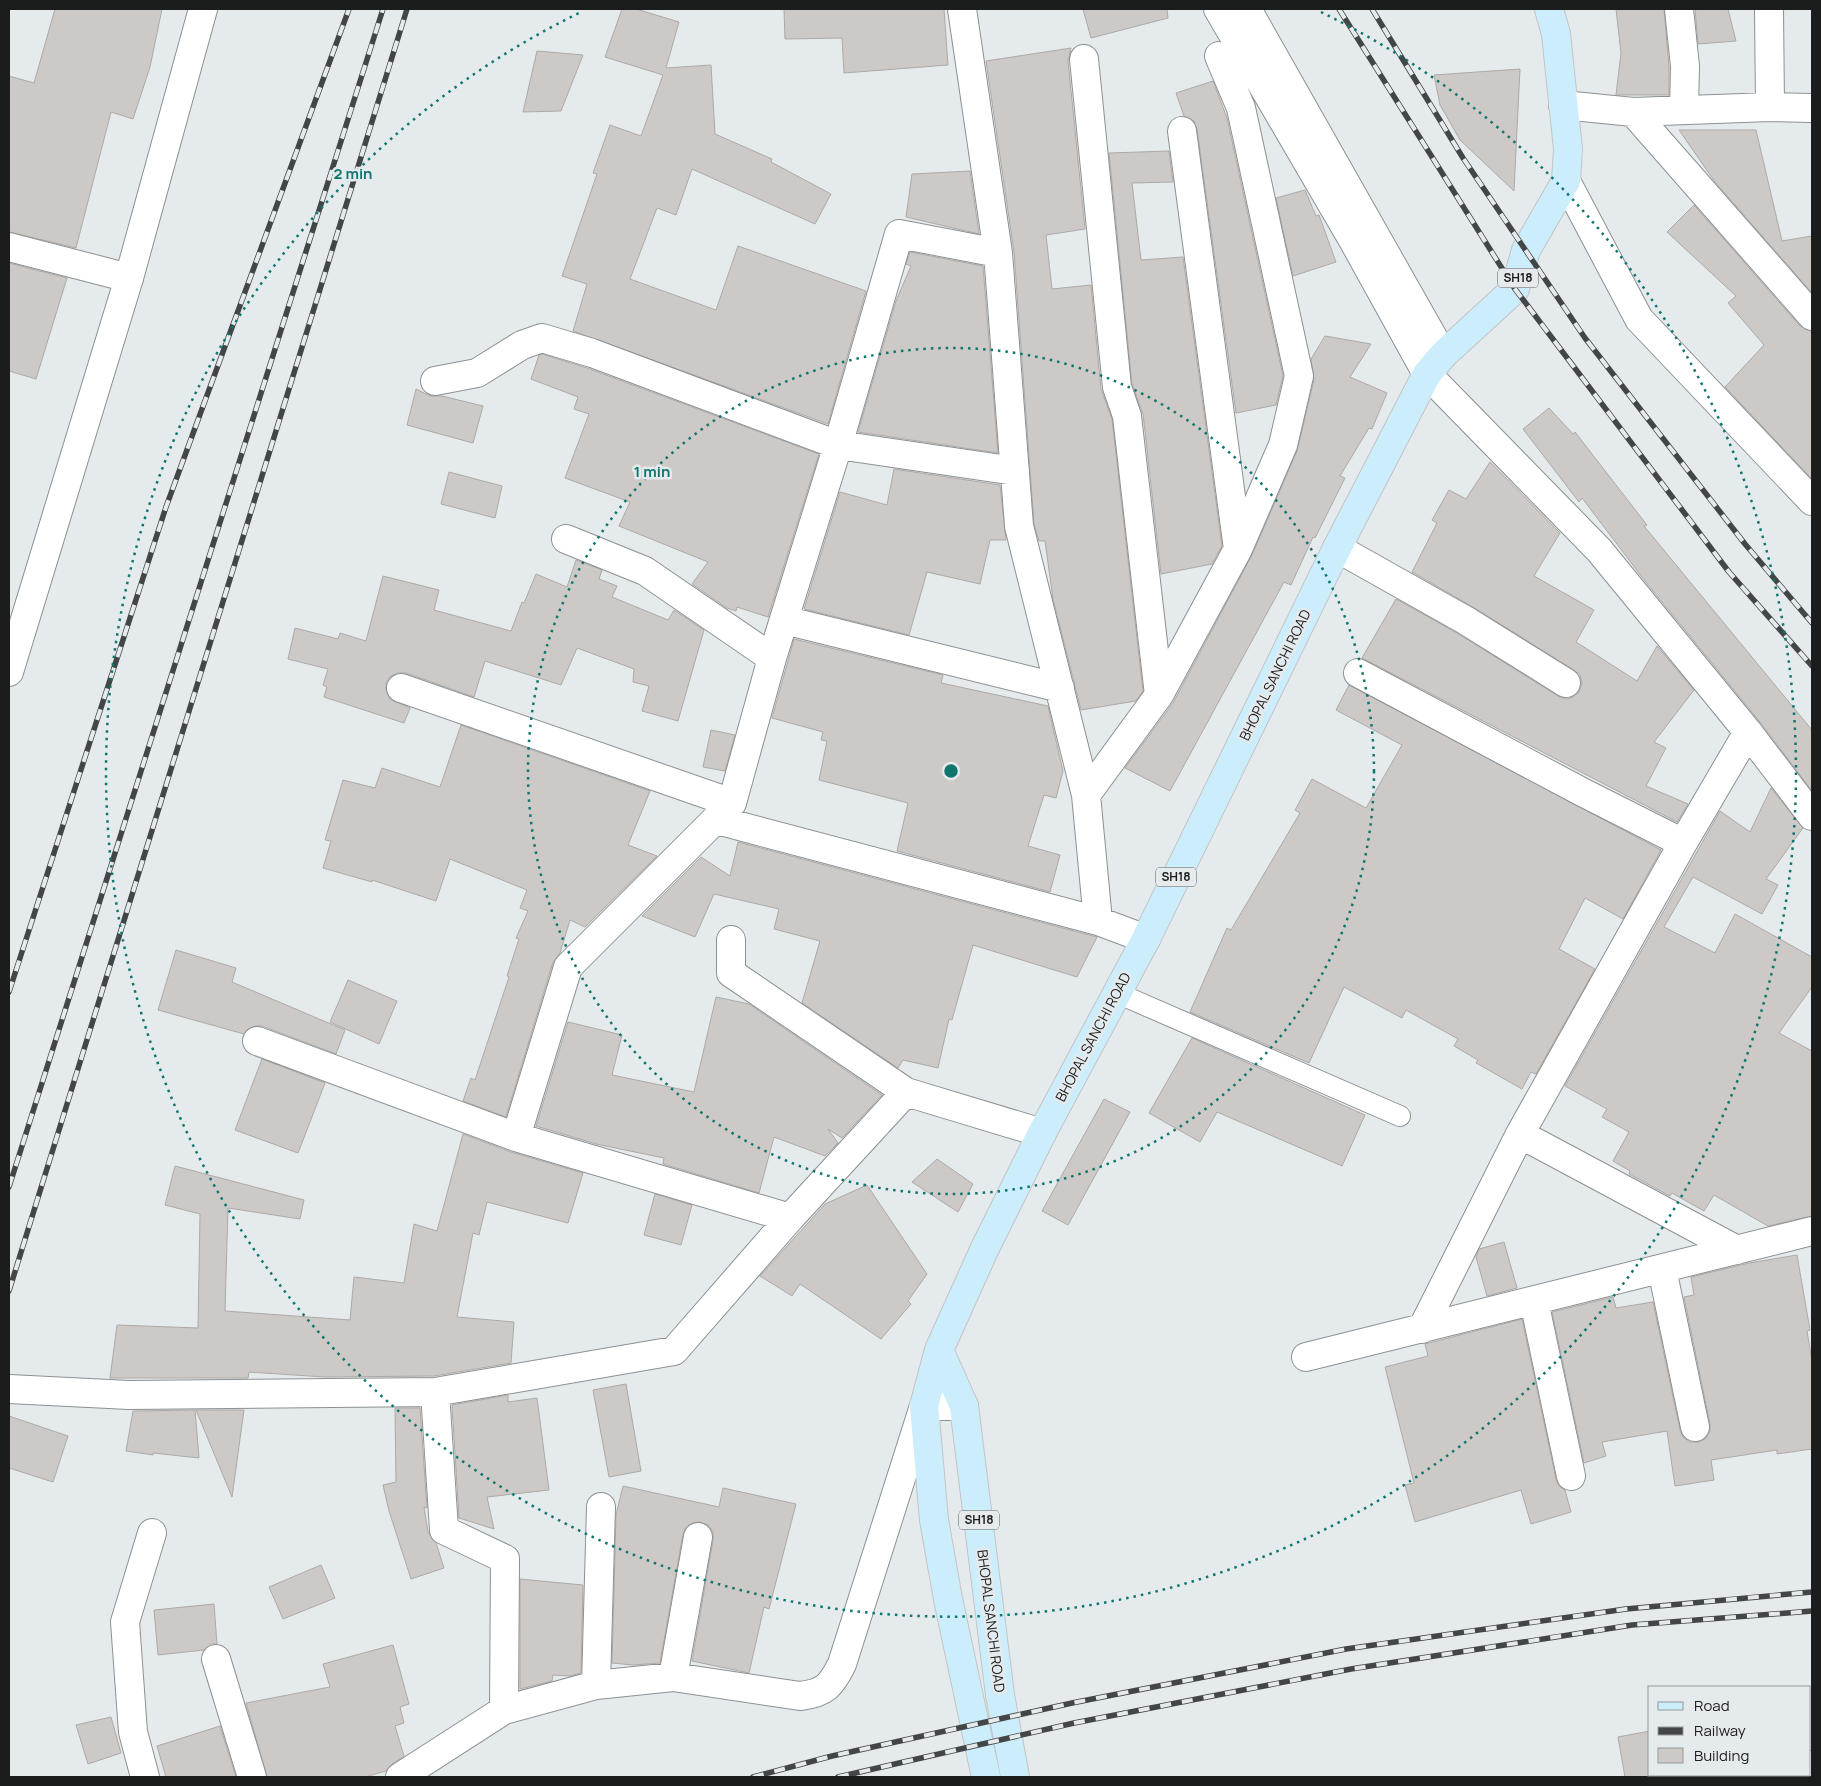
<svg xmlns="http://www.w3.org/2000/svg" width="1821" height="1786" font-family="Manrope,sans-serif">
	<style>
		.building { fill: #cdc9c6; stroke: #ada9a6 }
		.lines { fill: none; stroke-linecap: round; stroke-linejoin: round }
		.service-casing { stroke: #8c9193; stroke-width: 22 }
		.minor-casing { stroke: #8c9193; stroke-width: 30 }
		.tertiary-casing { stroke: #8c9193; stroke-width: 30 }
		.primary-casing { stroke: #c4c4c4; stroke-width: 30 }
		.service { stroke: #fff; stroke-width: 20 }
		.minor { stroke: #fff; stroke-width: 28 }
		.tertiary { stroke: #fff; stroke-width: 28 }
		.primary { stroke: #cbedfc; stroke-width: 28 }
		.rail-casing { stroke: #434646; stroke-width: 5.5 }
		.rail { stroke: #e5eaed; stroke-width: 4; stroke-dasharray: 11; stroke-linecap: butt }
		.ring { fill: none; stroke: #0f766e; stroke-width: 2.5; stroke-dasharray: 2.5 5 }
		.labels { text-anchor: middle; stroke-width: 5; stroke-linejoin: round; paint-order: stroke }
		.shield { fill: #e5eaed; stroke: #585a5b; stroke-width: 1 }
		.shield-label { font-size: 12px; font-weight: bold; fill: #1b1d1d }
		.street-label { font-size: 14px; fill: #1b1d1d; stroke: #e5eaed }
		.centre { fill: #0f766e; stroke: #e5eaed; stroke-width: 2.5 }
		.ring-label { font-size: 15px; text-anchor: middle; font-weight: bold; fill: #0f766e; stroke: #e5eaed; stroke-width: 5; stroke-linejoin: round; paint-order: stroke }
	</style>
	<rect width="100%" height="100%" fill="#e5eaed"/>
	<path class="building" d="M 55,9 L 162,9 L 150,67 L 133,119 L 111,112 L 76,248 L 9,232 L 9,76 L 34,83 Z
		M 622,9 L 636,9 L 679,22 L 666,68 L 711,65 L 715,134 L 772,159 L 771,162 L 831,194 L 815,224 L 692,169 L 676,215 L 657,208 L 630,279 L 716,310 L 738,246 L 866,291 L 828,424 L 573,331 L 587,284 L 562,276 L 597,174 L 593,173 L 610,125 L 641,136 L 663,75 L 605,57 Z
		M 784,9 L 944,9 L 948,65 L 844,73 L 842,38 L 785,39 Z
		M 1083,9 L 1167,9 L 1168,18 L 1091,38 Z
		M 1616,9 L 1664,9 L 1669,67 L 1669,95 L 1616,95 L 1621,53 Z
		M 1695,9 L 1728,9 L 1736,41 L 1698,44 Z
		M 1071,48 L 1068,61 L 1085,229 L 1046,235 L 1052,289 L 1091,285 L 1101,389 L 1112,419 L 1143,691 L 1136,701 L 1081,710 L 1053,599 L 1045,541 L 1039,541 L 1034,524 L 1014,252 L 986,61 Z
		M 537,51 L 583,55 L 561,111 L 523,112 Z
		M 1520,69 L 1514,191 L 1460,140 L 1440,105 L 1434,75 Z
		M 1213,81 L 1227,118 L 1283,376 L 1276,405 L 1236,413 L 1197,129 L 1194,121 L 1184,116 L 1176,93 Z
		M 1679,130 L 1756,130 L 1782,241 L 1812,236 L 1812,293 L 1715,182 Z
		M 1169,151 L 1173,182 L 1132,183 L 1141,260 L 1183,257 L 1222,546 L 1212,564 L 1161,574 L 1143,414 L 1132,384 L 1109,153 Z
		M 970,171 L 979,234 L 906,217 L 912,174 Z
		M 1305,190 L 1316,216 L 1319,215 L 1336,262 L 1293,276 L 1276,198 Z
		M 1694,205 L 1800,326 L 1812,331 L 1812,479 L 1725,387 L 1764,345 L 1728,303 L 1736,296 L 1667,232 Z
		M 910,252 L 983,266 L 998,453 L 858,432 L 896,301 L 911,266 L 906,264 Z
		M 9,263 L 67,278 L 36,379 L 9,371 Z
		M 1325,336 L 1371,344 L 1350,377 L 1387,393 L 1372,429 L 1369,428 L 1340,476 L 1345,478 L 1315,538 L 1313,537 L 1291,585 L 1284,582 L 1170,791 L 1125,768 L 1173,703 L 1252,555 L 1297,451 L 1314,380 L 1311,359 Z
		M 542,354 L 587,368 L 819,454 L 768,617 L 737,607 L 736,611 L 727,608 L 692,584 L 708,562 L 619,526 L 630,502 L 565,478 L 589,414 L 574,409 L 578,397 L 531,379 L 539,355 Z
		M 416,389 L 430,396 L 442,396 L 483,406 L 473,443 L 407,425 Z
		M 1549,408 L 1573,434 L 1575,432 L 1647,525 L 1644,526 L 1812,730 L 1812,791 L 1760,722 L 1645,581 L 1582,498 L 1579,502 L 1523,429 Z
		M 1490,462 L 1560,533 L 1534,576 L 1594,610 L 1576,642 L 1637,681 L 1657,646 L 1694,690 L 1654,742 L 1666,748 L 1646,786 L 1688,804 L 1677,822 L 1362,658 L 1396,599 L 1457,633 L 1558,696 L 1566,699 L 1573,697 L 1579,692 L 1582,683 L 1580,675 L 1574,670 L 1473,607 L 1412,572 L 1437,523 L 1432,520 L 1449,490 L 1466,499 Z
		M 894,469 L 1000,485 L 1006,540 L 990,540 L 980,584 L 927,572 L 909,635 L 804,609 L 840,492 L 887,505 Z
		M 449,472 L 502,486 L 495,518 L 441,504 Z
		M 576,560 L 602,570 L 599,579 L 617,586 L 612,597 L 668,620 L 674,610 L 704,630 L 678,721 L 642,711 L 649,686 L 633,682 L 634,669 L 577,648 L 561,685 L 485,661 L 474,697 L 406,673 L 398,673 L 391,676 L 386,682 L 386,690 L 390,699 L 410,708 L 404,723 L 324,697 L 327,687 L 323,685 L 328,669 L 288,659 L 295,628 L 338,639 L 340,633 L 366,641 L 383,576 L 439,590 L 434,610 L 511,631 L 522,602 L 524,603 L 536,574 L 567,587 Z
		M 794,639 L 943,675 L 941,683 L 1048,706 L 1063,771 L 1056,798 L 1044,795 L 1028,846 L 1060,855 L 1050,892 L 897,851 L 908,803 L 819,780 L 827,741 L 821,740 L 823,732 L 772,718 Z
		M 1349,685 L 1661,850 L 1623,919 L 1585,898 L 1559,949 L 1595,969 L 1536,1074 L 1531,1072 L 1522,1089 L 1476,1063 L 1478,1060 L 1454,1046 L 1458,1039 L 1406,1010 L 1402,1018 L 1344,987 L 1309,1063 L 1190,1012 L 1227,928 L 1231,930 L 1300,813 L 1295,810 L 1312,779 L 1366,808 L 1402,745 L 1336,710 Z
		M 461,725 L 650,791 L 628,845 L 657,856 L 585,927 L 570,920 L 560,953 L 553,962 L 506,1117 L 463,1101 L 471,1078 L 475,1080 L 509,977 L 507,976 L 519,939 L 516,938 L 528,911 L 520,908 L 527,890 L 450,859 L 436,901 L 372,880 L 372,882 L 323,868 L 331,841 L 325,840 L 343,780 L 375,788 L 382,768 L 440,787 Z
		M 711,730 L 735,735 L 725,771 L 703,767 Z
		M 1771,788 L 1803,828 L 1766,879 L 1778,885 L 1762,914 L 1693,877 L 1664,927 L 1715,953 L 1735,914 L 1812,957 L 1812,987 L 1779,1033 L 1812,1051 L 1812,1216 L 1768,1226 L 1714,1195 L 1704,1211 L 1672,1193 L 1670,1196 L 1629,1174 L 1630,1171 L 1613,1161 L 1629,1132 L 1602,1117 L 1607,1109 L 1565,1086 L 1720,811 L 1750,832 Z
		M 738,842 L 1093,936 L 1097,937 L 1077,977 L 973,945 L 952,1020 L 949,1019 L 938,1068 L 903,1060 L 898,1068 L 802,1003 L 820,941 L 774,929 L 779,909 L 714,894 L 695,937 L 642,916 L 701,857 L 730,876 Z
		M 176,950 L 236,968 L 232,982 L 345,1030 L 336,1054 L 262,1026 L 254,1026 L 244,1034 L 158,1010 Z
		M 348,980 L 397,1001 L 379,1044 L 330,1022 Z
		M 716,997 L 749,1004 L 882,1095 L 842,1138 L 828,1129 L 838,1143 L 825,1156 L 774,1137 L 759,1193 L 663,1164 L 664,1158 L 596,1144 L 536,1126 L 568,1022 L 622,1035 L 612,1075 L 694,1092 Z
		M 1192,1038 L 1365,1115 L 1342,1166 L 1217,1112 L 1200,1142 L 1149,1113 Z
		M 262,1059 L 325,1083 L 298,1153 L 235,1130 Z
		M 1104,1099 L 1130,1112 L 1068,1225 L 1042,1211 Z
		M 463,1134 L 511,1152 L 583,1173 L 568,1223 L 487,1202 L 479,1235 L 473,1233 L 457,1317 L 514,1322 L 511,1363 L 434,1376 L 324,1377 L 249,1372 L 248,1378 L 110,1378 L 117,1325 L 198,1328 L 200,1214 L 165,1205 L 175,1166 L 304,1200 L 300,1219 L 228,1208 L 225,1311 L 350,1320 L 354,1277 L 404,1283 L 414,1224 L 437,1231 Z
		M 937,1159 L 973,1184 L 958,1212 L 912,1182 Z
		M 867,1185 L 927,1274 L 908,1301 L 911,1304 L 881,1339 L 800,1284 L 792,1296 L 760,1276 L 825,1204 Z
		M 655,1194 L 692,1205 L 681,1245 L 644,1235 Z
		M 1504,1242 L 1517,1288 L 1487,1296 L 1476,1257 L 1479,1249 Z
		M 1797,1255 L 1810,1330 L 1807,1331 L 1812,1361 L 1812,1449 L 1777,1454 L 1777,1450 L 1711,1460 L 1714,1480 L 1675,1486 L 1667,1431 L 1602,1442 L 1606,1456 L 1584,1463 L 1552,1312 L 1613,1297 L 1616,1308 L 1653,1302 L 1680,1430 L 1683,1437 L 1690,1442 L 1699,1442 L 1706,1438 L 1710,1431 L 1710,1424 L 1684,1297 L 1694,1295 L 1691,1277 L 1749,1263 Z
		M 1522,1319 L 1556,1479 L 1559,1486 L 1565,1490 L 1571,1512 L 1531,1524 L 1521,1490 L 1415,1522 L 1405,1485 L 1414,1483 L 1385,1367 L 1428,1356 L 1425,1344 Z
		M 626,1384 L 641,1471 L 609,1477 L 593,1390 Z
		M 508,1395 L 508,1402 L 537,1398 L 549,1490 L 487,1497 L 494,1529 L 459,1518 L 452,1405 Z
		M 395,1408 L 420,1408 L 427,1508 L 424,1507 L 428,1532 L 436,1543 L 444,1568 L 411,1579 L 389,1511 L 383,1485 L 396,1482 Z
		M 195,1410 L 199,1458 L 153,1453 L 153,1455 L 126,1451 L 133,1411 Z
		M 196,1410 L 244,1410 L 232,1497 Z
		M 9,1416 L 68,1436 L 53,1482 L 9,1468 Z
		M 623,1486 L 719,1507 L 723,1488 L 796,1504 L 769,1609 L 764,1607 L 749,1673 L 692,1661 L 713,1540 L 713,1532 L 708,1525 L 700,1522 L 692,1523 L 686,1527 L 683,1534 L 660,1663 L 633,1665 L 612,1663 L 616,1515 Z
		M 321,1565 L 335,1598 L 283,1619 L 269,1587 Z
		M 520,1579 L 583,1585 L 581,1673 L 570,1676 L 553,1675 L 552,1681 L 520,1689 Z
		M 214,1604 L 217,1644 L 211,1644 L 204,1650 L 158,1655 L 154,1610 Z
		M 393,1645 L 409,1704 L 400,1707 L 404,1723 L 395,1726 L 404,1756 L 392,1764 L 386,1771 L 365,1777 L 267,1777 L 246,1703 L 330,1687 L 323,1664 Z
		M 111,1717 L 121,1753 L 88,1764 L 76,1725 Z
		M 220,1726 L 236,1777 L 166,1777 L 157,1746 Z
		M 1650,1731 L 1650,1777 L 1625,1777 L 1618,1737 Z"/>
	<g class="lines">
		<defs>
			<path id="service" d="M 1117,993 L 1400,1116"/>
			<path id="minor" d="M 962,9 L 998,253 L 1019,526 L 1086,795 L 1098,921
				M 1218,9 L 1354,242 L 1427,374 L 1599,550 L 1748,732 L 1812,816
				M 1247,9 L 1443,355
				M 1679,9 L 1685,66 L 1684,110
				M 1769,9 L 1770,107
				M 1084,59 L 1117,387 L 1127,416 L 1159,695
				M 1563,105 L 1633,112 L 1770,107 L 1812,108
				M 1633,112 L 1812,316
				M 1182,131 L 1238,549
				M 9,247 L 129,278
				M 435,381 L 477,373 L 522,345 L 542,338 L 592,353 L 838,445 L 1015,471
				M 566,539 L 645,571 L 772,658
				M 1337,548 L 1465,620 L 1566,683
				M 784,620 L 1060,688
				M 1358,673 L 1584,793 L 1683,843
				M 401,688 L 732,803
				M 1086,795 L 1159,695 L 1238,549 L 1283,445 L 1299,376 L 1241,108 L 1219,56
				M 717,820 L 1098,921 L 1146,939
				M 731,940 L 731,973 L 906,1092 L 1042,1133
				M 257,1041 L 516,1137 L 790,1218
				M 1520,1134 L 1737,1250
				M 516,1137 L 568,967 L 732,803 L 772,658 L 838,445 L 899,234 L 998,253
				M 1662,1269 L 1695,1427
				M 1534,1301 L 1571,1476
				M 1422,1329 L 1520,1134 L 1683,843 L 1748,732
				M 1306,1357 L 1812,1231
				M 9,1389 L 129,1395 L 435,1392 L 674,1351 L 790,1218 L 906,1092
				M 435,1392 L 444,1530 L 505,1559 L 504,1710
				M 216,1659 L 252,1777
				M 673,1677 L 698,1537
				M 596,1685 L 601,1507
				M 1810,1765 L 1812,1765
				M 145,1777 L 133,1732 L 125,1622 L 152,1533
				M 400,1777 L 504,1710 L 596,1685 L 673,1677 L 800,1696 C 825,1693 831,1686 842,1664 L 924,1406 L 964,1406
				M 1763,1777 L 1773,1775"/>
			<path id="tertiary" d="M 1566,181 L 1639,319 L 1812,501
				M 9,672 L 129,278 L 203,9"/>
			<path id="primary" d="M 939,1350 L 964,1406 L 1000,1695 L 1015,1777
				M 986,1777 L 948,1599 L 934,1520 L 924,1406 L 939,1350 L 985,1248 L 1042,1133 L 1146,939 L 1337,548 L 1427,374 L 1443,355 L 1515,289 L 1526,250 L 1566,181 L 1568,149 L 1556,34 L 1549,9"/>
		</defs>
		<use href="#service" class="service-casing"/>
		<use href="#minor" class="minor-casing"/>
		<use href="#tertiary" class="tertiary-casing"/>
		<use href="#primary" class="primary-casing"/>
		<use href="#service" class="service"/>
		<use href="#minor" class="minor"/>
		<use href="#tertiary" class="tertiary"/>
		<use href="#primary" class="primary"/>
		<defs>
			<path id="rail" d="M 1339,9 L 1515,289 L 1729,572 L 1812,666
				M 1372,9 L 1463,158 L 1585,338 L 1745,544 L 1812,623
				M 9,992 L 166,507 L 349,9
				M 9,1187 L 383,9
				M 9,1291 L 407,9
				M 753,1777 L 832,1756 L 1072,1703 L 1346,1649 L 1626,1609 L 1812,1592
				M 838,1777 L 1074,1723 L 1351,1669 L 1632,1625 L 1812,1611"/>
		</defs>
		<use href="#rail" class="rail-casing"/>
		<use href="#rail" class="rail"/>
	</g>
	<g class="ring">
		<circle cx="951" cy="771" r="423"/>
		<path d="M1321 12A845 845 0 1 1 581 12"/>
	</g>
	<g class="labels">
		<g class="shield">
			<rect x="1498" y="268.5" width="40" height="19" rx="4"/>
			<rect x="1156" y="867.5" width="40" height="19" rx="4"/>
			<rect x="959" y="1510.5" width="40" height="19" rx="4"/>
		</g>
		<g class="shield-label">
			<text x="1518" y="282">SH18</text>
			<text x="1176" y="881">SH18</text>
			<text x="979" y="1524">SH18</text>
		</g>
		<g class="street-label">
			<text transform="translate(1275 675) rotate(-64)" y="5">BHOPAL SANCHI ROAD</text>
			<text transform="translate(1093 1037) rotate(-62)" y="5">BHOPAL SANCHI ROAD</text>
			<text transform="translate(991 1621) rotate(83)" y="5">BHOPAL SANCHI ROAD</text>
		</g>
	</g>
	<circle cx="951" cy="771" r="8" class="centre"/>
	<g class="ring-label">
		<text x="353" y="179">2 min</text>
		<text x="652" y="477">1 min</text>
	</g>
	<rect width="1821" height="1786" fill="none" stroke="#1b1d1d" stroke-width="20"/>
	<rect x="1648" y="1686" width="162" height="90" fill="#e5eaed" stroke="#94989a"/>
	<rect x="1658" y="1702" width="25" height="8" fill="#cbedfc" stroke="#94989a"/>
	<text x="1694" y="1711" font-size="15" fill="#1b1d1d">Road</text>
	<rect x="1658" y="1727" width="25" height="8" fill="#434646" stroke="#94989a"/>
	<text x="1694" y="1736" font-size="15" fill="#1b1d1d">Railway</text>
	<rect x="1658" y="1748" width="25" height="15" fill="#cdc9c6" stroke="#94989a"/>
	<text x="1694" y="1761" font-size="15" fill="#1b1d1d">Building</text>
</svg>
